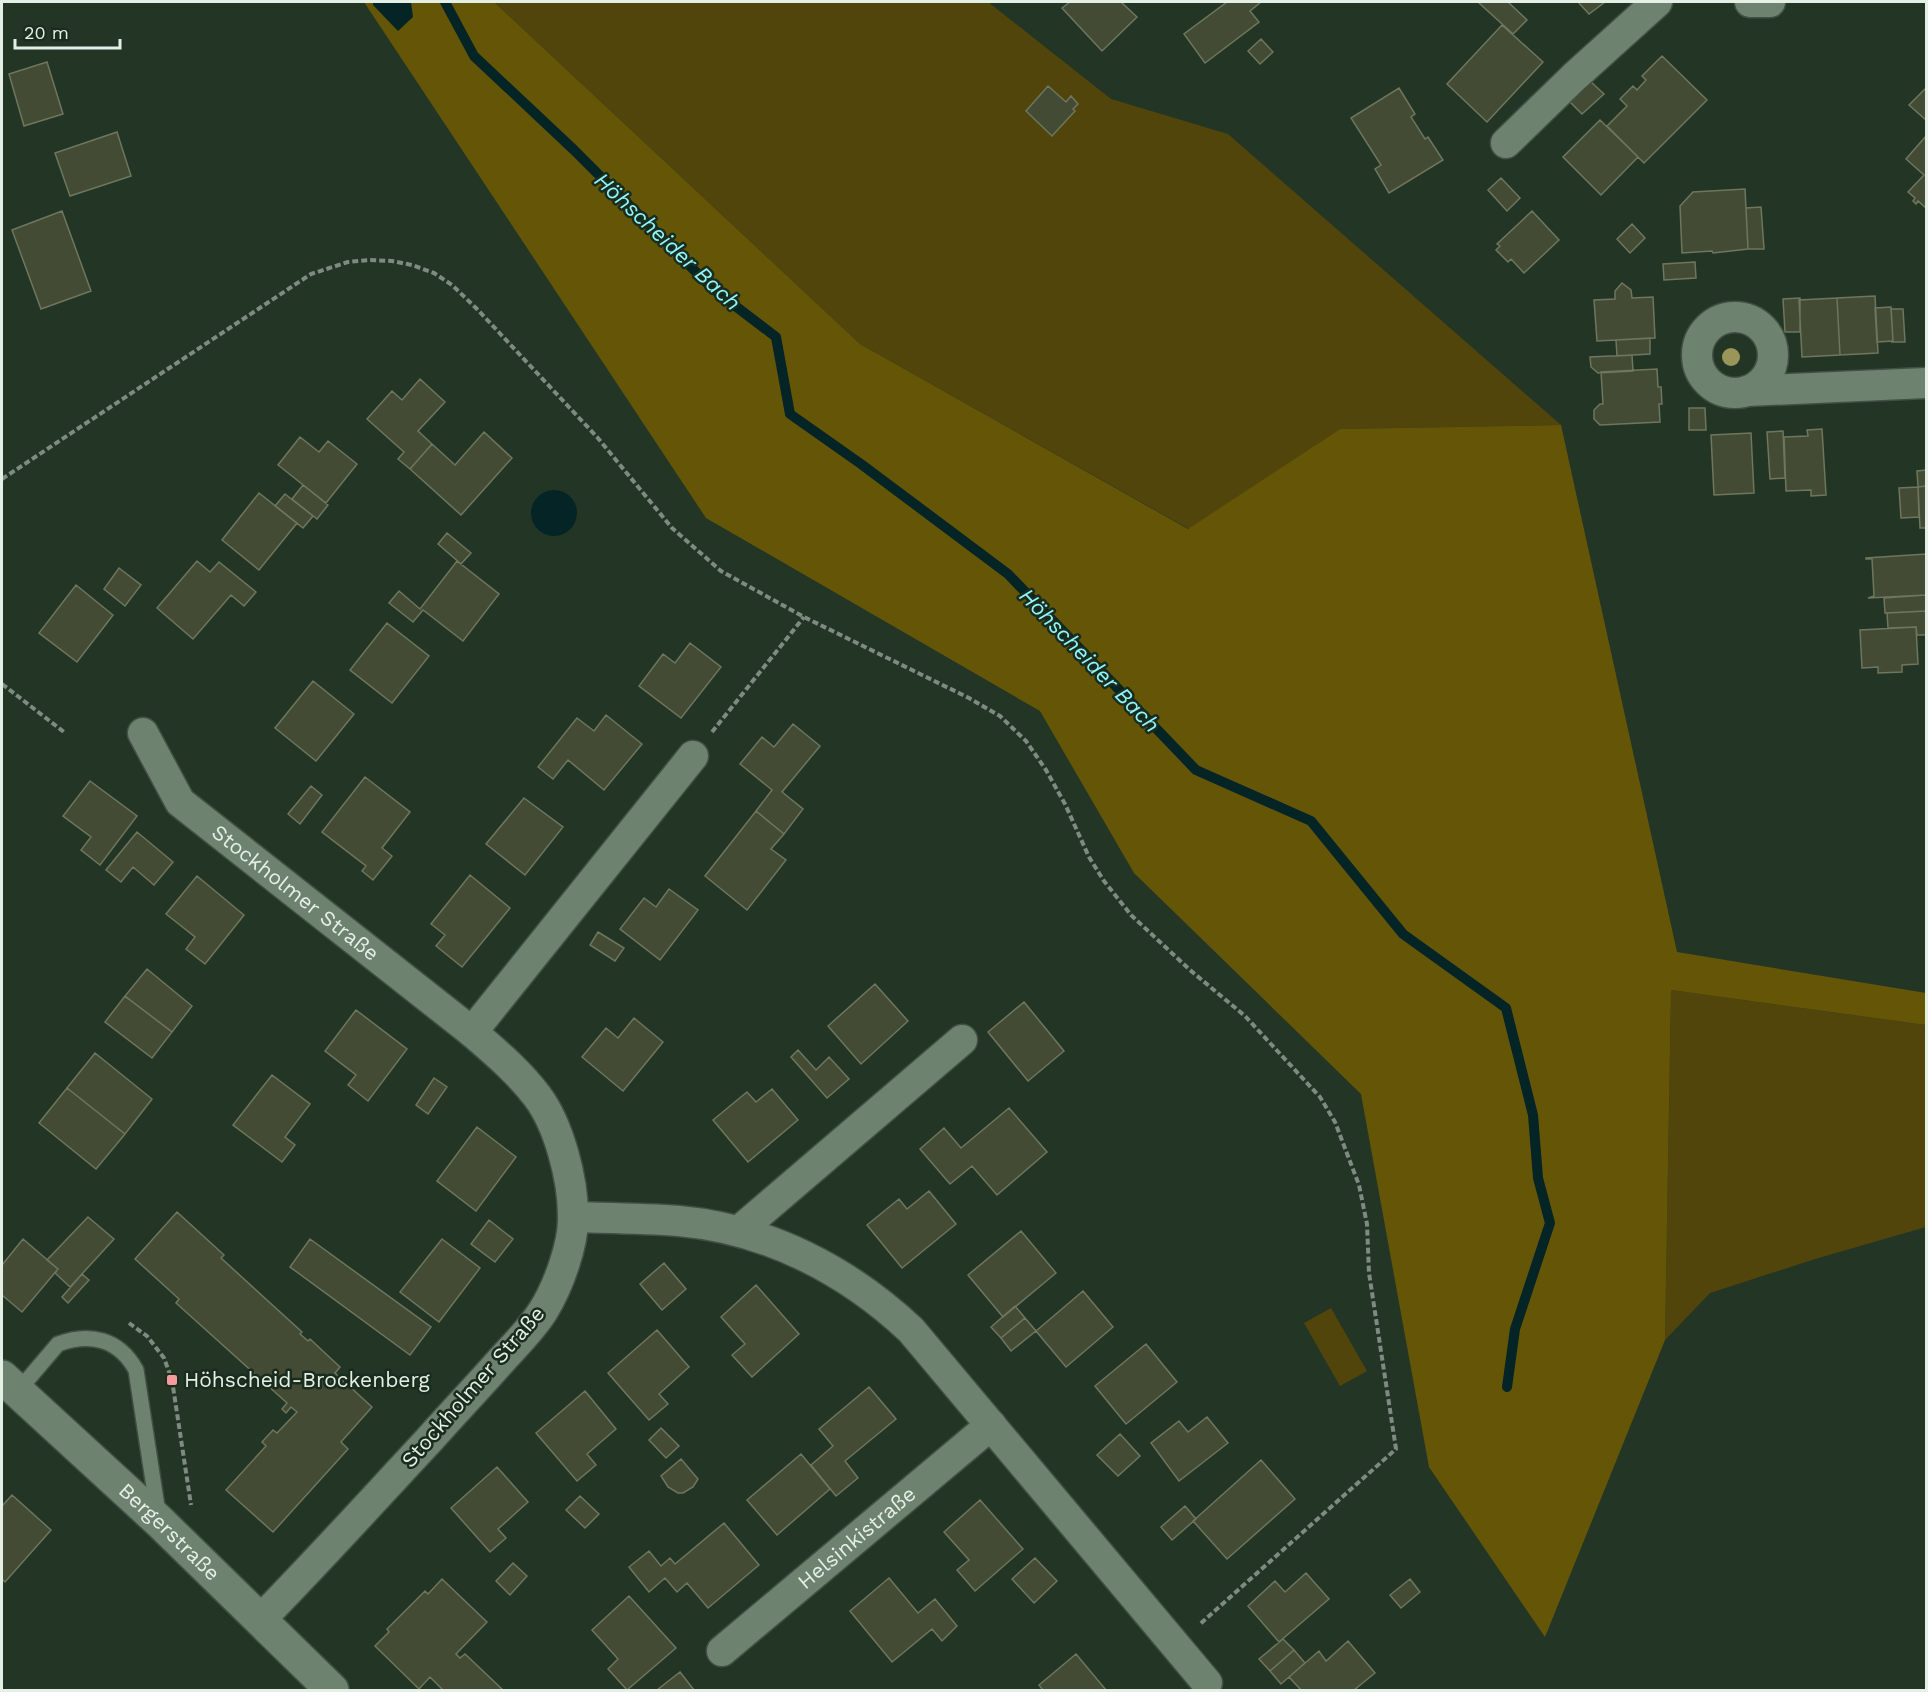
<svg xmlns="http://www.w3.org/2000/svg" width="1928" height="1692" font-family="'Work Sans',sans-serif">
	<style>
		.green { fill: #51450b }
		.forest { fill: #655607 }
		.water { fill: #042426 }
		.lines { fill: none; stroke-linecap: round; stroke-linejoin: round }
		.stream { stroke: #042426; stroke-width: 10 }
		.building { fill: #444b35; stroke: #6e765e; stroke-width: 1.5 }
		.service-casing { stroke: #405043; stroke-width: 18 }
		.minor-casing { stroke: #405043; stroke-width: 33 }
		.tertiary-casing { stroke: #405043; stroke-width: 36 }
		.path { stroke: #7c8c7e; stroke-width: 4; stroke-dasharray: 6 3; stroke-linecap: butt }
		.service { stroke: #6e8270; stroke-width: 15 }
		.minor { stroke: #6e8270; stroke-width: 30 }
		.tertiary { stroke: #6e8270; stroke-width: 33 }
		.tree { fill: #9a9659 }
		.poi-dot { fill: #f59b9c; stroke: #1a2c1d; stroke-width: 2 }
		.labels { text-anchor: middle; stroke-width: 5; stroke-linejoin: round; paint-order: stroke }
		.street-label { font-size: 21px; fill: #e4f0e6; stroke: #1a2c1d }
		.poi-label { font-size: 21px; fill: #e4f0e6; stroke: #1a2c1d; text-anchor: start }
		.water-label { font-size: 22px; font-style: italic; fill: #8ff6fc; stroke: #1a2c1d }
	</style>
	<rect width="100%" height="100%" fill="#233626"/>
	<path class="green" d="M 494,2 L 988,2 L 1111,99 L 1228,134 L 1561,425 L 1340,429 L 1189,529 L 860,344 Z
		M 1671,990 L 1926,1025 L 1926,1227 L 1815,1259 L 1710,1293 L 1665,1340 Z
		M 1331,1308 L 1367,1371 L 1340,1386 L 1304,1323 Z"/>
	<path class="forest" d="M 364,2 L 494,2 L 860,344 L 1188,529 L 1340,429 L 1561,425 L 1677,952 L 1926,993 L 1926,1025 L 1671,990 L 1665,1340 L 1545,1637 L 1429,1467 L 1361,1094 L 1134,873 L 1040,711 L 706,518 Z"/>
	<path class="water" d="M 373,2 L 411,2 L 413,17 L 398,31 L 373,5 Z
		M531 513a23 23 0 1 1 46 0a23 23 0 1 1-46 0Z"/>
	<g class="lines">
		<path class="stream" d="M 445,2 L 474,56 L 574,150 L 713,289 L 776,337 L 790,414 L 861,464 L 1008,574 L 1196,770 L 1311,821 L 1403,934 L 1506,1008 L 1533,1115 L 1538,1178 L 1550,1223 L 1515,1329 L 1507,1387"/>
	</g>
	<path class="building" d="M 1070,2 L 1121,2 L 1137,17 L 1102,51 L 1062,8 Z
		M 1227,2 L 1261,2 L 1250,11 L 1259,22 L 1205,63 L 1184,34 Z
		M 1478,2 L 1508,2 L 1527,20 L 1513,34 Z
		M 1578,2 L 1605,2 L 1589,14 Z
		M 1502,25 L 1543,62 L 1487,122 L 1447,84 Z
		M 1261,39 L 1273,52 L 1260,64 L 1248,51 Z
		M 1662,56 L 1707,100 L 1644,163 L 1607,126 L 1627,106 L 1620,99 L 1633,86 L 1637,90 L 1646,80 L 1642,76 Z
		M 47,62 L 63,114 L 24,126 L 9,74 Z
		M 1590,81 L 1604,94 L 1582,114 L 1570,102 Z
		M 1048,86 L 1066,102 L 1071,96 L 1078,104 L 1073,109 L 1075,111 L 1052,136 L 1026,111 Z
		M 1399,88 L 1415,114 L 1411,117 L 1425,139 L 1428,137 L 1443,160 L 1389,193 L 1375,169 L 1381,165 L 1351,118 Z
		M 1926,88 L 1926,120 L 1909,105 Z
		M 1600,120 L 1638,157 L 1601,195 L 1563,157 Z
		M 117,132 L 131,176 L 70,196 L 55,153 Z
		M 1926,136 L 1926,208 L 1918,201 L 1916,204 L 1913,201 L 1915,198 L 1908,192 L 1924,175 L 1906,159 Z
		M 1501,178 L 1520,198 L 1507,211 L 1488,190 Z
		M 1745,189 L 1748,249 L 1713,253 L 1712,251 L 1682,253 L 1680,206 L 1693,192 Z
		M 1761,207 L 1764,249 L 1748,249 L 1746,208 Z
		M 62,211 L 91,291 L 41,309 L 12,230 Z
		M 1532,211 L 1559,240 L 1524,273 L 1511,259 L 1508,262 L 1496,250 L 1500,246 L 1497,244 Z
		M 1632,224 L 1645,238 L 1630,253 L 1617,239 Z
		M 1695,262 L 1696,278 L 1664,280 L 1663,264 Z
		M 1622,283 L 1631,290 L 1632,298 L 1653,297 L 1655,338 L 1597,341 L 1594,300 L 1615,299 L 1615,291 Z
		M 1875,296 L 1878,353 L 1840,355 L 1837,298 Z
		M 1800,298 L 1800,332 L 1785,332 L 1783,299 Z
		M 1837,298 L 1840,355 L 1802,357 L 1799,300 Z
		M 1891,307 L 1893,341 L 1877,342 L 1875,308 Z
		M 1891,309 L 1903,309 L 1905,342 L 1891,342 L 1893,341 Z
		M 1650,338 L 1650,354 L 1617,356 L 1616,340 Z
		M 1632,355 L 1633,371 L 1598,373 L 1591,367 L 1590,357 Z
		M 1657,369 L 1658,387 L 1661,387 L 1662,404 L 1659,404 L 1660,422 L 1600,425 L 1594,419 L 1594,410 L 1600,404 L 1603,404 L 1601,372 Z
		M 420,379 L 445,402 L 418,431 L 432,444 L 410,469 L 398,459 L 404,452 L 367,419 L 392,391 L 402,400 Z
		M 1689,408 L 1705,408 L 1706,430 L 1689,430 Z
		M 1822,429 L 1826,495 L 1811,496 L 1811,490 L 1786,491 L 1784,437 L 1808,436 L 1807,430 Z
		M 1783,431 L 1785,478 L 1770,479 L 1767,432 Z
		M 484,432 L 512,458 L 461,515 L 410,469 L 432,444 L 455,465 Z
		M 1751,433 L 1754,493 L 1714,495 L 1711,435 Z
		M 300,437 L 319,452 L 328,441 L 357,464 L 326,503 L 278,465 Z
		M 1926,470 L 1926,486 L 1918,487 L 1917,471 Z
		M 303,485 L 328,505 L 317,519 L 292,499 Z
		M 1926,486 L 1926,528 L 1920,528 L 1918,487 Z
		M 1918,487 L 1919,517 L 1901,518 L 1899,488 Z
		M 259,493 L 297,523 L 259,570 L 222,540 Z
		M 285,494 L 313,516 L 303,528 L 275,506 Z
		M 447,533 L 471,553 L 461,564 L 438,544 Z
		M 1926,554 L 1926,595 L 1868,598 L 1874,596 L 1872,559 L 1866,559 L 1866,558 Z
		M 197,561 L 210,572 L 219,562 L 256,592 L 244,606 L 231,595 L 193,639 L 157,608 Z
		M 457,561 L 499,594 L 463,641 L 423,610 L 413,622 L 389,603 L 399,591 L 420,609 Z
		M 119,568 L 141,585 L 125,606 L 104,589 Z
		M 76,585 L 113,615 L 77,662 L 39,633 Z
		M 1926,595 L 1926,611 L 1885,613 L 1884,598 Z
		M 1926,611 L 1926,635 L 1917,635 L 1916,627 L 1888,628 L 1887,613 Z
		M 387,623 L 429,656 L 392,703 L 350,670 Z
		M 1916,627 L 1918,664 L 1902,665 L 1902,672 L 1878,673 L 1878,667 L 1862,668 L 1860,630 Z
		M 690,643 L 721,667 L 681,718 L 639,686 L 663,654 L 675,663 Z
		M 313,681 L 354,714 L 316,761 L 275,728 Z
		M 606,715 L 642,744 L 604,790 L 568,760 L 553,779 L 538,767 L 577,718 L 594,731 Z
		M 793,724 L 820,746 L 782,792 L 803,809 L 784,834 L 756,811 L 772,790 L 740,764 L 762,737 L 774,747 Z
		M 365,777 L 410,812 L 382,848 L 392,856 L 373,880 L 362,871 L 366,866 L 322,832 Z
		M 90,781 L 137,816 L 100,865 L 81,850 L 91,837 L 63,816 Z
		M 311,786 L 322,795 L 300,824 L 288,814 Z
		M 524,798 L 563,827 L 525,875 L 486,844 Z
		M 756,811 L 784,834 L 771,849 L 786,860 L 747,910 L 705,876 Z
		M 137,832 L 173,862 L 154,885 L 133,867 L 121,882 L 106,870 Z
		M 470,875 L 510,908 L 462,967 L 436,946 L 445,935 L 431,924 Z
		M 197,876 L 244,915 L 205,964 L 186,949 L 195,937 L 166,914 Z
		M 669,889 L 698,910 L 660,960 L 620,929 L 644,898 L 656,907 Z
		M 598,932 L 624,948 L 615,961 L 590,945 Z
		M 147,969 L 192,1006 L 172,1032 L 125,996 Z
		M 875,984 L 908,1021 L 861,1064 L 828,1026 Z
		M 125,996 L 172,1032 L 152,1058 L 105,1022 Z
		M 1024,1002 L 1064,1051 L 1028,1081 L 988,1032 Z
		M 356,1010 L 407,1049 L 368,1101 L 348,1085 L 356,1075 L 325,1051 Z
		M 634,1018 L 663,1042 L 623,1091 L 582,1057 L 606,1028 L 618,1038 Z
		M 798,1050 L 816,1070 L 829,1057 L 849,1079 L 827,1098 L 791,1057 Z
		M 95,1053 L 152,1099 L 125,1134 L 67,1088 Z
		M 272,1075 L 310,1104 L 285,1137 L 295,1145 L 282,1162 L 233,1125 Z
		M 434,1078 L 447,1087 L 428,1114 L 416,1105 Z
		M 67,1088 L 125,1134 L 96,1169 L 39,1123 Z
		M 772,1089 L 798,1120 L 748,1162 L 713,1120 L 747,1092 L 756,1102 Z
		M 1009,1108 L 1047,1152 L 997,1195 L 972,1166 L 950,1184 L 920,1149 L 944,1128 L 961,1148 Z
		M 477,1127 L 516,1157 L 476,1211 L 437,1181 Z
		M 929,1191 L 956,1224 L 902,1268 L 867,1225 L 899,1199 L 907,1209 Z
		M 177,1212 L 224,1255 L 221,1258 L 302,1332 L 300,1334 L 308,1341 L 310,1339 L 340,1367 L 335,1373 L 372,1407 L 341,1442 L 348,1449 L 273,1532 L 226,1490 L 266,1446 L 262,1442 L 273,1430 L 277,1433 L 297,1412 L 291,1407 L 286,1413 L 282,1409 L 287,1403 L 176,1303 L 179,1299 L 135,1259 Z
		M 88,1217 L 114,1239 L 70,1287 L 55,1273 L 58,1269 L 47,1260 Z
		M 489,1220 L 513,1239 L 495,1262 L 471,1244 Z
		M 1021,1231 L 1056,1273 L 1003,1317 L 968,1275 Z
		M 23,1239 L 58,1269 L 22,1312 L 2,1295 L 2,1265 Z
		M 310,1239 L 431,1327 L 410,1355 L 290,1267 Z
		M 442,1239 L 480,1268 L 439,1322 L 400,1292 Z
		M 664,1263 L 686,1289 L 662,1310 L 640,1284 Z
		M 82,1274 L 89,1280 L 68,1303 L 62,1297 Z
		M 756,1285 L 799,1334 L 752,1377 L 732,1355 L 745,1344 L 721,1317 Z
		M 1083,1291 L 1113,1327 L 1066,1367 L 1036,1331 Z
		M 1015,1306 L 1025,1318 L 1001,1338 L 991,1327 Z
		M 1025,1318 L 1036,1331 L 1011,1351 L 1001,1338 Z
		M 657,1330 L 689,1367 L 659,1394 L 668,1404 L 649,1420 L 608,1373 Z
		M 1146,1344 L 1177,1382 L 1126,1424 L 1095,1386 Z
		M 869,1387 L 896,1419 L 845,1461 L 858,1478 L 836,1496 L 811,1465 L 833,1446 L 819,1429 Z
		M 585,1391 L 616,1429 L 587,1454 L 596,1465 L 577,1481 L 536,1433 Z
		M 1207,1417 L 1228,1443 L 1179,1481 L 1151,1443 L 1179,1421 L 1188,1432 Z
		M 661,1428 L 679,1446 L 666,1458 L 649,1440 Z
		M 1120,1434 L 1140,1456 L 1118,1476 L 1097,1455 Z
		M 801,1454 L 830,1489 L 777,1535 L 747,1500 Z
		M 681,1459 L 698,1479 L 693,1487 L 683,1493 L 678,1493 L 668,1487 L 661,1476 Z
		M 1261,1460 L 1295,1499 L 1227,1559 L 1193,1521 Z
		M 497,1467 L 528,1502 L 498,1529 L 506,1538 L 490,1552 L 451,1508 Z
		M 12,1495 L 51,1530 L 5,1582 L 2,1579 L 2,1506 Z
		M 580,1496 L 599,1514 L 585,1528 L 566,1510 Z
		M 980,1500 L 1023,1549 L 975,1591 L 957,1570 L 969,1560 L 944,1532 Z
		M 1185,1506 L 1196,1519 L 1172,1540 L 1161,1527 Z
		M 724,1523 L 759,1565 L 708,1608 L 687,1583 L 677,1592 L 665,1578 L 649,1592 L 629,1567 L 649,1551 L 661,1566 L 670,1558 L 675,1564 Z
		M 1035,1558 L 1057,1581 L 1034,1603 L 1012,1579 Z
		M 513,1563 L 527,1576 L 510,1595 L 496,1581 Z
		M 1306,1573 L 1329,1599 L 1279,1642 L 1248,1606 L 1275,1581 L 1285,1592 Z
		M 889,1578 L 918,1613 L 935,1599 L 957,1626 L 942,1641 L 932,1629 L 892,1662 L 850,1611 Z
		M 442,1579 L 487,1622 L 456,1654 L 460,1658 L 465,1654 L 503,1690 L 443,1690 L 430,1677 L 419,1689 L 375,1646 L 389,1632 L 387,1629 L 425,1591 L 428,1594 Z
		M 1410,1579 L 1420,1592 L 1401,1608 L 1390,1595 Z
		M 629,1596 L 676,1648 L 627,1690 L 608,1669 L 618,1659 L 592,1630 Z
		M 1283,1639 L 1294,1650 L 1270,1671 L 1259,1659 Z
		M 1348,1641 L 1375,1673 L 1354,1690 L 1301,1690 L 1289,1677 L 1319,1651 L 1326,1661 Z
		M 1294,1650 L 1305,1663 L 1281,1684 L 1270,1671 Z
		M 1076,1654 L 1106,1690 L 1043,1690 L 1039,1685 Z
		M 680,1672 L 694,1690 L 657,1690 Z"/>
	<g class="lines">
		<defs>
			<path id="service" d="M 18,1391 L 58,1344 C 90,1332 119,1339 136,1370 L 158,1513"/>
			<g id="minor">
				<path d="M 1750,2 L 1770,2"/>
				<path d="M 1506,143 L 1574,77 L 1657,2"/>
				<circle cx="1735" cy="355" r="38"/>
				<path d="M 1747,391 L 1926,383"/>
				<path id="s1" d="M 143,733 L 180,802 L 472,1032 C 495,1052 518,1071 537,1096 C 559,1125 573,1179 573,1216 C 574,1244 558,1287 543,1311 C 531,1330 514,1346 499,1363 C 476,1389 452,1414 429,1440 C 373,1500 318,1561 261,1619"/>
				<path d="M 472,1032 L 693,756"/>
				<path d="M 573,1217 C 608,1218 644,1218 679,1221 C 768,1229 847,1270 911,1330 L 1207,1683"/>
				<path d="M 739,1231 L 962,1040"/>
				<path id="s2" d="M 722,1651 L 991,1425"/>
			</g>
			<g id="tertiary">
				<path id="s3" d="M 2,1377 L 160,1522 L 332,1690"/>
			</g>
		</defs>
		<use href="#service" class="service-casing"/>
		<use href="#minor" class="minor-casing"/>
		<use href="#tertiary" class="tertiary-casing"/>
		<path class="path" d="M 2,479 L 311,274 L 348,262 L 370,260 L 392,261 L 412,265 L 434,273 L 452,285 L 477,309 L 597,437 L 672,528 L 721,571 L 804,617 L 969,698 L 1000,716 L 1026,741 L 1046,770 L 1065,804 L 1089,857 L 1104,881 L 1131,915 L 1190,970 L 1245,1016 L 1320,1097 L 1335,1122 L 1359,1185 L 1367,1224 L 1369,1273 L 1396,1449 L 1199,1625
			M 2,684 L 64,732
			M 712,732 L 804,617
			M 129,1323 L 147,1336 L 164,1358 L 172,1380 L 191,1505"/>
		<use href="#service" class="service"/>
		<use href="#minor" class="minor"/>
		<use href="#tertiary" class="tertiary"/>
	</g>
	<circle class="tree" cx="1731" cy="357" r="9"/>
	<rect class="poi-dot" x="166" y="1374" width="12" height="12" rx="3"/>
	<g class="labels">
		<g class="street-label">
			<text dy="7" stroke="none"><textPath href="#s1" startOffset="225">Stockholmer Straße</textPath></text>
			<text transform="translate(473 1387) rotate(-49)" y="7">Stockholmer Straße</text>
			<text dy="7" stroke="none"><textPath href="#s3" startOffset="228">Bergerstraße</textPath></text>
			<text dy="7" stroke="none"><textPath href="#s2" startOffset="176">Helsinkistraße</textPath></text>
		</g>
		<g class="poi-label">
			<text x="184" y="1387">Höhscheid-Brockenberg</text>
		</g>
		<g class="water-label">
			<text transform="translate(668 241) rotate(43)" y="8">Höhscheider Bach</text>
			<text transform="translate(1090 660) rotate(46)" y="8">Höhscheider Bach</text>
		</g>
	</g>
	<rect width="1928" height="1692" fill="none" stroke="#e4f0e6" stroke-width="6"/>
	<path d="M15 39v9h105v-9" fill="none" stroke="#e4f0e6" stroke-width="3"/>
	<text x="24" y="39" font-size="18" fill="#e4f0e6" stroke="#1a2c1d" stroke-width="4.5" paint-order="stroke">20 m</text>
</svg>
